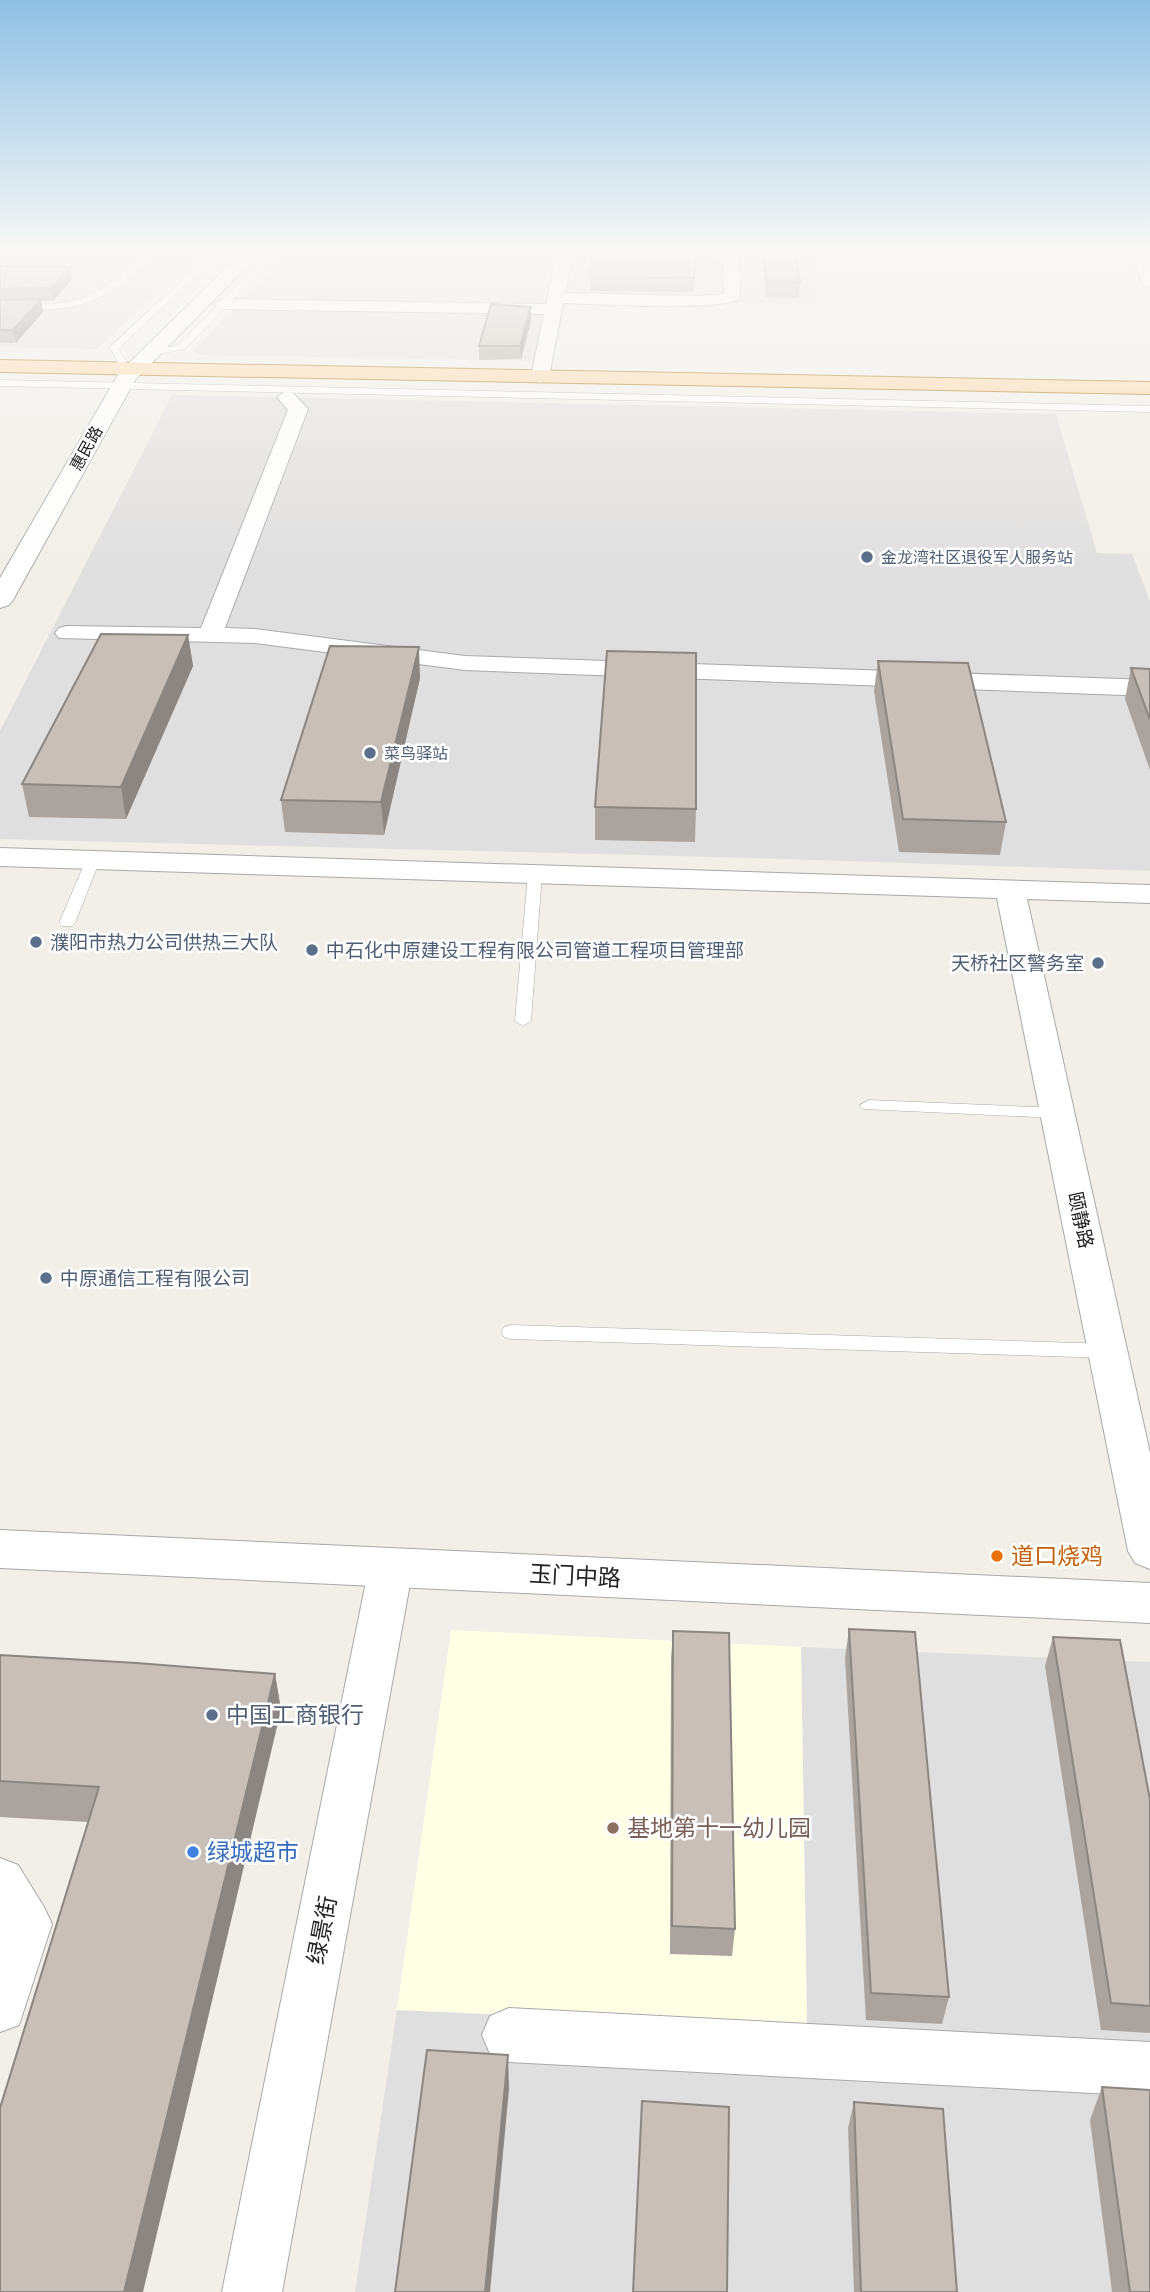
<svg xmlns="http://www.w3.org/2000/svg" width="1150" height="2292" font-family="Lato,'Noto Sans SC',sans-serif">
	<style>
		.residential { fill: #e0dfdf }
		.education { fill: #ffffe5 }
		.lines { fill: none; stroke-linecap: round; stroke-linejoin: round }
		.service-casing { stroke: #a9a9a9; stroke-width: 1 }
		.minor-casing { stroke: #a9a9a9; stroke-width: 2 }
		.tertiary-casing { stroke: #a9a9a9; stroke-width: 2 }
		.primary-casing { stroke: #a06b00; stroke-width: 2 }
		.service { fill: #fff; fill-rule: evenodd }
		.minor { fill: #fff; fill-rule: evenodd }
		.tertiary { fill: #fff; fill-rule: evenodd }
		.primary { fill: #fcd6a4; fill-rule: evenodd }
		.wall { fill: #aba49e }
		.shaded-wall { fill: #8b8681 }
		.building { fill: #c7bfb8; stroke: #8b8681; stroke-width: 2 }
		.service-dot { fill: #5c6f8a; stroke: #fff; stroke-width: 2.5 }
		.food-dot { fill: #e8710a; stroke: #fff; stroke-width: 2.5 }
		.education-dot { fill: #8d6e63; stroke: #fff; stroke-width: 2.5 }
		.shop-dot { fill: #3f7fe0; stroke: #fff; stroke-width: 2.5 }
		.labels { text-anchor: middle; stroke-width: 5; stroke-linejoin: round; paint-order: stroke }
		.far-street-label { font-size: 16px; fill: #222; stroke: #fff }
		.far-service-label { font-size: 16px; fill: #4e5e75; stroke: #fff; text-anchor: start }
		.service-label { font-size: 19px; fill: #4e5e75; stroke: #fff; text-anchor: start }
		.street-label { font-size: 19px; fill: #222; stroke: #fff }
		.near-food-label { font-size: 23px; fill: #c56008; stroke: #fff; text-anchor: start }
		.near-street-label { font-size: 23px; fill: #222; stroke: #fff }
		.near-service-label { font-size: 23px; fill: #4e5e75; stroke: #fff; text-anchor: start }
		.near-education-label { font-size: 23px; fill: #785e54; stroke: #fff; text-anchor: start }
		.near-shop-label { font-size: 23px; fill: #366cbe; stroke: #fff; text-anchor: start }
	</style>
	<rect width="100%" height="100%" fill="#f2efe9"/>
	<path class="residential" d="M 0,252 L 201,252 L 97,349 L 0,347 Z
		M 292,252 L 814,252 L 816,304 L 566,301 L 553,361 L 200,355 L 193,351 L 286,254 Z
		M 172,395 L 1056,414 L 1097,553 L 1132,554 L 1150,602 L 1150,871 L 755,858 L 0,839 L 0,731 Z
		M 801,1647 L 1150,1662 L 1150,2292 L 355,2292 L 397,2010 L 807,2027 Z"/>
	<path class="education" d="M 451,1630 L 801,1647 L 807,2028 L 397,2010 Z"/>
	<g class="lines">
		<defs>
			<path id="service" d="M 147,252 L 156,252 C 103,309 74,311 0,310 L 0,304 C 79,306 88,305 147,252 Z
				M 212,252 L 221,252 L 118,349 L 127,362 L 119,364 L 110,347 Z
				M 270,252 L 279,252 L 185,349 L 146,356 L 146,352 L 179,345 Z
				M 0,380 L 1150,406 L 1150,412 L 0,386 Z
				M 93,856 L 100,860 L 75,923 L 72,926 L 62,926 L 59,923 L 86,860 Z
				M 535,870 L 542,874 L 531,1021 L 523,1026 L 515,1021 L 528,874 Z
				M 869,1100 L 1058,1108 L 1067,1113 L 1058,1118 L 863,1109 L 860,1105 Z
				M 511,1325 L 1109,1344 L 1116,1346 L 1119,1351 L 1116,1356 L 1109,1358 L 511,1339 L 504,1337 L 501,1332 L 504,1327 Z"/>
			<path id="minor" d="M 557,252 L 573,252 L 565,293 L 699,296 L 724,294 L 723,261 L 704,258 L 623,257 L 615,252 L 739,252 L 740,298 C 727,312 590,304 563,303 L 549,377 L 540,383 L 531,377 L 544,314 L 222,309 L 214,304 L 222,299 L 546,304 Z
				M 1141,252 L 1147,254 L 1150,260 L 1150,289 L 1142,284 L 1133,257 Z
				M 286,391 L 293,393 L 308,409 L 225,628 L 255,629 L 465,656 L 1150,680 L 1150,696 L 465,670 L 255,643 L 59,638 L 55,633 L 59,628 L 67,626 L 201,628 L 288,410 L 277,397 Z
				M 0,848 L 1150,885 L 1150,903 L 1027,899 L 1150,1453 L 1150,1569 L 1135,1563 L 1128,1551 L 997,898 L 0,866 Z
				M 391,1549 L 407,1554 L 413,1567 L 282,2292 L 222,2292 L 369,1567 L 375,1554 Z
				M 0,1858 L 18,1865 L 44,1907 L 52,1924 L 19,2025 L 0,2032 Z
				M 509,2008 L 1150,2042 L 1150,2096 L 509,2062 L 490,2054 L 482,2035 L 490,2016 Z"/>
			<path id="tertiary" d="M 242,252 L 261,252 L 135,380 L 13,600 L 9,605 L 0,608 L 0,578 L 119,373 Z
				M 0,1530 L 1150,1583 L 1150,1623 L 0,1568 Z"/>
			<path id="primary" d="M 0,360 L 1150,382 L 1150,394 L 0,372 Z"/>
		</defs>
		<use href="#service" class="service-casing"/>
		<use href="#minor" class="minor-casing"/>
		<use href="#tertiary" class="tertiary-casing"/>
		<use href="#primary" class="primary-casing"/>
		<use href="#service" class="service"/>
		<use href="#minor" class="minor"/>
		<use href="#tertiary" class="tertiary"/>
		<use href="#primary" class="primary"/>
	</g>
	<path class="wall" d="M 696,252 L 693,292 L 590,291 L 590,277 Z
		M 762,252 L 796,252 L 800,282 L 799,298 L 766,297 Z
		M 0,266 L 70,267 L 72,279 L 53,301 L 41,301 L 43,312 L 16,343 L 0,343 Z
		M 531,307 L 531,320 L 521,359 L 479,360 L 479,346 Z
		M 188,635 L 193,666 L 126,819 L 29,817 L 22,784 Z
		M 878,661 L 1006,822 L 1000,855 L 899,852 L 874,691 Z
		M 1131,668 L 1150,669 L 1150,770 L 1125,699 Z
		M 420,678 L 384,835 L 285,832 L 281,800 Z
		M 595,807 L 696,809 L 695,842 L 595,840 Z
		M 849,1629 L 949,1997 L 942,2024 L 866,2020 L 845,1658 Z
		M 673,1631 L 735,1929 L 732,1956 L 670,1954 L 671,1659 Z
		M 1053,1637 L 1150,1800 L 1150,2033 L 1101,2030 L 1045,1666 Z
		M 0,1655 L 275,1674 L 281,1710 L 88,1822 L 0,1817 Z
		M 1102,2087 L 1150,2292 L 1112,2292 L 1090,2120 Z
		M 854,2102 L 957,2292 L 854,2292 L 848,2128 Z"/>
	<path class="shaded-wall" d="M 70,267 L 72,279 L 53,301 L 51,288 Z
		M 41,299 L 43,312 L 16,343 L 13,330 Z
		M 531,307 L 531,320 L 521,359 L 520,346 Z
		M 188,635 L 193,666 L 126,819 L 121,787 Z
		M 419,647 L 420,678 L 384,835 L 381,802 Z
		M 275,1674 L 281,1710 L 143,2292 L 124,2292 Z
		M 508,2055 L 509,2089 L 490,2292 L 485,2292 Z"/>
	<path class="building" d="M 593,252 L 696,252 L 694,278 L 590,277 Z
		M 764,252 L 796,252 L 800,282 L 767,281 Z
		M 0,266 L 70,267 L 51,288 L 0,289 Z
		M 41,299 L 13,330 L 0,330 L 0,300 Z
		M 491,304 L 531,307 L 520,346 L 479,346 Z
		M 101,634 L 188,635 L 121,787 L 22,784 Z
		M 330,646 L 419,647 L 381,802 L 281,800 Z
		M 607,651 L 696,653 L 696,809 L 595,807 Z
		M 878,661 L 968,663 L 1006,822 L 903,819 Z
		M 1131,668 L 1150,669 L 1150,720 Z
		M 849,1629 L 915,1632 L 949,1997 L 871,1993 Z
		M 673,1631 L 729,1633 L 735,1929 L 672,1926 Z
		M 1053,1637 L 1120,1640 L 1150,1800 L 1150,2006 L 1111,2003 Z
		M 0,1655 L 137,1663 L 275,1674 L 124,2292 L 0,2292 L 0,2108 L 99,1787 L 0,1781 Z
		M 427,2050 L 508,2055 L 485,2292 L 395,2292 Z
		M 1102,2087 L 1150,2090 L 1150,2292 L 1130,2292 Z
		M 642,2101 L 729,2107 L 727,2292 L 633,2292 Z
		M 854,2102 L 943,2109 L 957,2292 L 861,2292 Z"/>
	<linearGradient id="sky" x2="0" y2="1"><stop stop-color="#8fc0e4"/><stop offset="0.44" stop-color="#f9f8f5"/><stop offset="1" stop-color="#f9f8f5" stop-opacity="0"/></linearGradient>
	<rect width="1150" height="573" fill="url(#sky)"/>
	<g class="service-dot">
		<circle cx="867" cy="557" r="7"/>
		<circle cx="370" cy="753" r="7"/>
		<circle cx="36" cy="942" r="7"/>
		<circle cx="312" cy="950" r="7"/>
		<circle cx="1098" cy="963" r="7"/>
		<circle cx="46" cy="1278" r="7"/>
		<circle cx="212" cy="1715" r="7"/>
	</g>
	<circle class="food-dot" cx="997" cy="1556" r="7"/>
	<circle class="education-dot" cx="613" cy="1828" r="7"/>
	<circle class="shop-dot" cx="193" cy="1852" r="7"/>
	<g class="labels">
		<g class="far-street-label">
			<text transform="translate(86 448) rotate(-61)" y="6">惠民路</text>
		</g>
		<g class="far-service-label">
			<text x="881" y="563">金龙湾社区退役军人服务站</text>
			<text x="384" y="759">菜鸟驿站</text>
		</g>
		<g class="service-label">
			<text x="50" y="949">濮阳市热力公司供热三大队</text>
			<text x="326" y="957">中石化中原建设工程有限公司管道工程项目管理部</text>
			<text x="1084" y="970" text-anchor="end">天桥社区警务室</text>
			<text x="60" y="1285">中原通信工程有限公司</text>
		</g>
		<g class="street-label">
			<text transform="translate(1081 1220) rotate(78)" y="7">颐静路</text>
		</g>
		<g class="near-food-label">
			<text x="1011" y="1564">道口烧鸡</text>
		</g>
		<g class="near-street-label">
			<text transform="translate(575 1576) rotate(3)" y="8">玉门中路</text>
			<text transform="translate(322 1930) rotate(-79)" y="8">绿景街</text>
		</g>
		<g class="near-service-label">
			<text x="226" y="1723">中国工商银行</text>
		</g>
		<g class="near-education-label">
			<text x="627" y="1836">基地第十一幼儿园</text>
		</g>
		<g class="near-shop-label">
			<text x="207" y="1860">绿城超市</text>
		</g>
	</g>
</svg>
